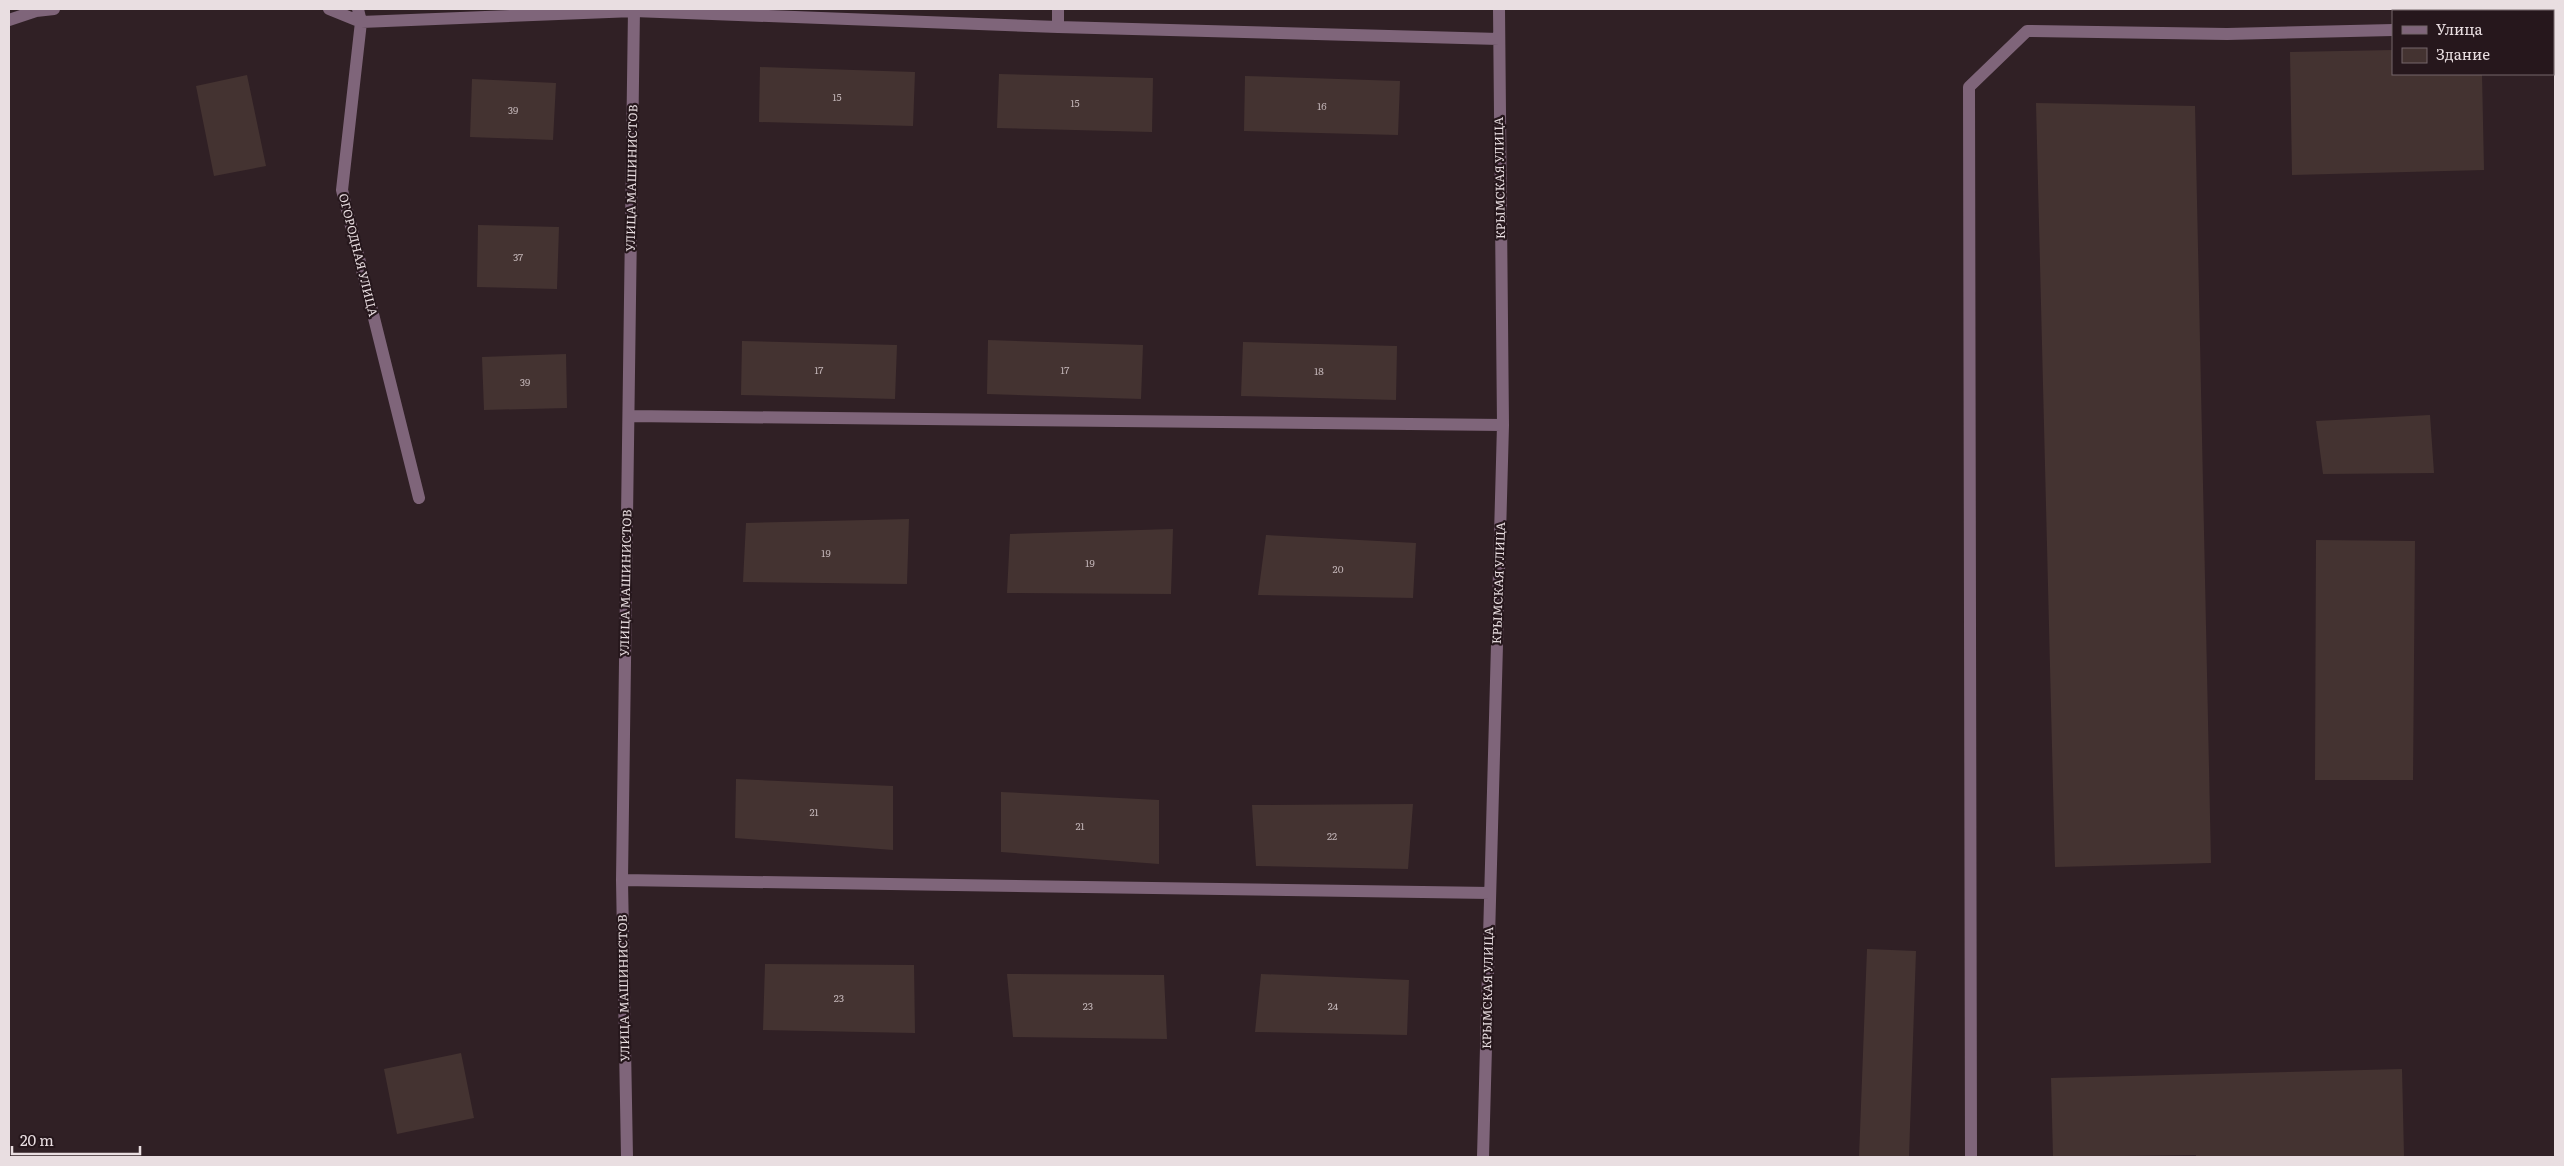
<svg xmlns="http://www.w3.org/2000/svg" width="2564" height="1166" font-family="Literata,serif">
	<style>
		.building { fill: #443331 }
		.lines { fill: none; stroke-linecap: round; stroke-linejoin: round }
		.minor { stroke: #7f657a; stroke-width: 12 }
		.labels { text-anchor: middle; stroke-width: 4.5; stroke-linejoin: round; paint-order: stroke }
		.number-label { font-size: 10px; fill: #c0b3b5 }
		.street-label { font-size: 12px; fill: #e9dee1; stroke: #26171c }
	</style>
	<rect width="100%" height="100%" fill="#302025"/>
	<path class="building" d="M 2393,50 L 2393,74 L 2482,74 L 2484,170 L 2292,175 L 2290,52 Z
		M 760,67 L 915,72 L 913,126 L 759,122 Z
		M 999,74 L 1153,78 L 1152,132 L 997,128 Z
		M 247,75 L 266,166 L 214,176 L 196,86 Z
		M 1245,76 L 1400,81 L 1398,135 L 1244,131 Z
		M 472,79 L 556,83 L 553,140 L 470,137 Z
		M 2036,103 L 2195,106 L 2211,863 L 2055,867 Z
		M 478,225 L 559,227 L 557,289 L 477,287 Z
		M 988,340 L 1143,345 L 1141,399 L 987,394 Z
		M 742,341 L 897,345 L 895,399 L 741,395 Z
		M 1243,342 L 1397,346 L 1396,400 L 1241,396 Z
		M 566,354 L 567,408 L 484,410 L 482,357 Z
		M 2430,415 L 2434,473 L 2323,474 L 2316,421 Z
		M 909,519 L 907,584 L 743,582 L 746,523 Z
		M 1173,529 L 1171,594 L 1007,593 L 1010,534 Z
		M 1266,535 L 1416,543 L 1413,598 L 1258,595 Z
		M 2316,540 L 2415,541 L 2413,780 L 2315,780 Z
		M 736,779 L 893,786 L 893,850 L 735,838 Z
		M 1001,792 L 1159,800 L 1159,864 L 1001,852 Z
		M 1413,804 L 1408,869 L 1256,866 L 1252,805 Z
		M 1867,949 L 1916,951 L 1909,1157 L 1859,1157 Z
		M 765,964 L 914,965 L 915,1033 L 763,1030 Z
		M 1007,974 L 1164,975 L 1167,1039 L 1013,1037 Z
		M 1261,974 L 1409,980 L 1407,1035 L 1255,1032 Z
		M 461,1053 L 474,1118 L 397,1134 L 384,1069 Z
		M 2402,1069 L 2404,1156 L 2196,1157 L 2196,1155 L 2053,1157 L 2051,1078 Z"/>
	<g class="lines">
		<path class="minor" d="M 329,9 L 361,22 L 634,11 L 1058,27 L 1499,39
			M 358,9 L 361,22 L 342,190 L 419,498
			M 9,20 L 36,11 L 54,9
			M 2553,26 L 2555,25
			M 1058,27 L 1058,9
			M 629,416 L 1503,425
			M 622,880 L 1490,893
			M 627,1157 L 622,880 L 634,9
			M 1483,1157 L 1503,425 L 1499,9
			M 1971,1157 L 1969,87 L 2027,31 L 2227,34 L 2393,30"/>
	</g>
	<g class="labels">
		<g class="number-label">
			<text x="837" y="101">15</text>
			<text x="1075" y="107">15</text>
			<text x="1322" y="110">16</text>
			<text x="513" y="114">39</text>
			<text x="518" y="261">37</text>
			<text x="819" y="374">17</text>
			<text x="1065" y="374">17</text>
			<text x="1319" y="375">18</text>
			<text x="525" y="386">39</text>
			<text x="826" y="557">19</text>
			<text x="1090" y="567">19</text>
			<text x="1338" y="573">20</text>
			<text x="814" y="816">21</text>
			<text x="1080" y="830">21</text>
			<text x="1332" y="840">22</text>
			<text x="839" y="1002">23</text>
			<text x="1088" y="1010">23</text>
			<text x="1333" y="1010">24</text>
		</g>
		<g class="street-label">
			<text transform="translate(632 178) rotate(-89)" y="4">УЛИЦА МАШИНИСТОВ</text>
			<text transform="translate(1500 178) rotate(-91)" y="4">КРЫМСКАЯ УЛИЦА</text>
			<text transform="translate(358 255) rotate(76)" y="4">ОГОРОДНАЯ УЛИЦА</text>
			<text transform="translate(626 583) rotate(-89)" y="4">УЛИЦА МАШИНИСТОВ</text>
			<text transform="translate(1499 583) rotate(-88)" y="4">КРЫМСКАЯ УЛИЦА</text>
			<text transform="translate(624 988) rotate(-91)" y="4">УЛИЦА МАШИНИСТОВ</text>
			<text transform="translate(1488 988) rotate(-89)" y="4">КРЫМСКАЯ УЛИЦА</text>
		</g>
	</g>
	<rect width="2564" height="1166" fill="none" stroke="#e9dee1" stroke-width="20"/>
	<rect x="2392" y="10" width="162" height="65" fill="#26171c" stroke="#74676b"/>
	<rect x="2402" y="26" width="25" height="8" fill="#7f657a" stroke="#74676b"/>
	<text x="2436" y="35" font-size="15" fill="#e9dee1">Улица</text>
	<rect x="2402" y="48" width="25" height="15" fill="#443331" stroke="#74676b"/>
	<text x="2436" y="60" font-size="15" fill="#e9dee1">Здание</text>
	<path d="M12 1146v8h128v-8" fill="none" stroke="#e9dee1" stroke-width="2.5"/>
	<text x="20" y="1146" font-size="15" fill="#e9dee1" stroke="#26171c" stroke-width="4" paint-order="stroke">20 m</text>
</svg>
